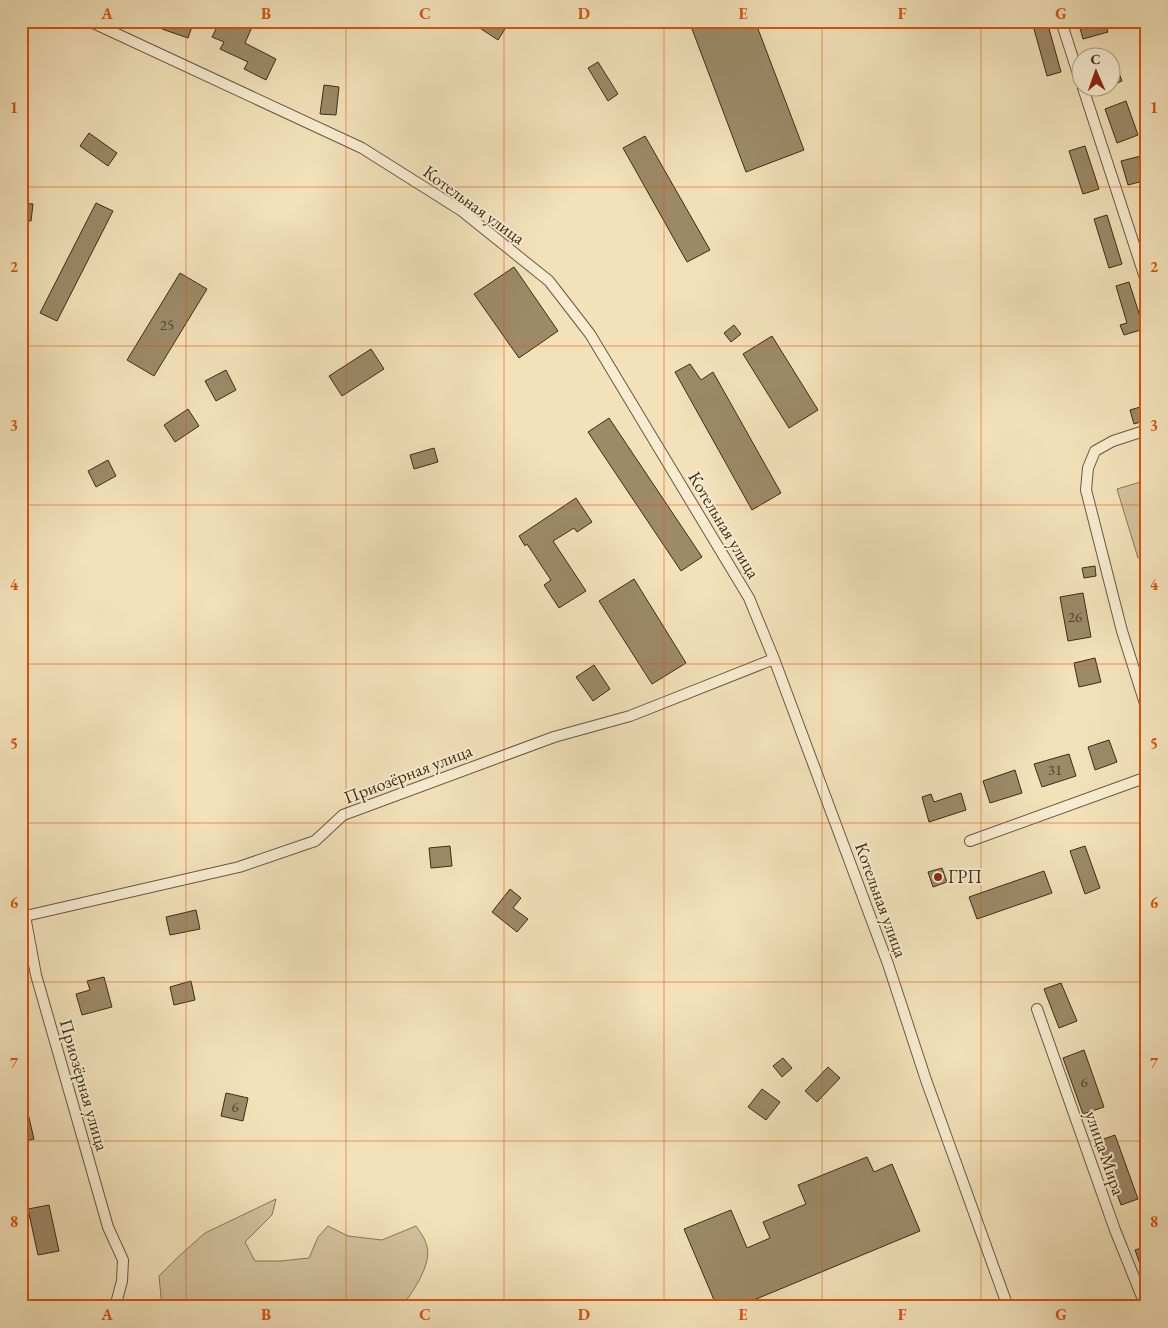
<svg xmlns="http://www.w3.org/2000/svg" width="1168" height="1328" font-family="'EB Garamond',serif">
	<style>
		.green { fill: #d3c29d; stroke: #887758 }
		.building { fill: #9c8a69; stroke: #3e2c13 }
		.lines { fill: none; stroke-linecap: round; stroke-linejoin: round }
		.street-casing { stroke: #6b593c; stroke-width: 12 }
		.street { stroke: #f7ecd2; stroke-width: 10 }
		.grid { fill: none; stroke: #d7540d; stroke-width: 1; stroke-opacity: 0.55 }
		.poi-dot { fill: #8f2418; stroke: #f7ecd2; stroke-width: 2 }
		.labels { text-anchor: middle; stroke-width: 4; stroke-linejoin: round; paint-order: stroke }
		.number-label { font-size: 15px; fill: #564428 }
		.street-label { font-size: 18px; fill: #3e2c13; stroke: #f7ecd2 }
		.poi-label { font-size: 18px; fill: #3e2c13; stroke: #f7ecd2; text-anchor: start }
		.neatline { fill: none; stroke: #d7540d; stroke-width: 2 }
		.grid-label { font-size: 16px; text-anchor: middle; font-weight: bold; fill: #d7540d }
	</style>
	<rect width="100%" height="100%" fill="#f2e1b9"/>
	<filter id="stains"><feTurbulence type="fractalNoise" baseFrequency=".004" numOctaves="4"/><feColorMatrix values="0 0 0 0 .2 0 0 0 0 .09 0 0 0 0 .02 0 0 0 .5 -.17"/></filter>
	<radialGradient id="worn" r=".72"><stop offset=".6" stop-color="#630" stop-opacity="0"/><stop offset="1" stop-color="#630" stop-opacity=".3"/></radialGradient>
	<path class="green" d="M 1147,480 L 1147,555 L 1138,558 L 1117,489 Z
		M 276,1199 L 272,1215 L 245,1242 L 255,1261 L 281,1261 L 309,1258 L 318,1237 L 328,1226 L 348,1236 L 382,1240 L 416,1226 C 420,1232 426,1240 427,1247 C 432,1264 412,1294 401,1307 L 162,1307 L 159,1276 L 178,1257 L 205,1233 Z"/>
	<path class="building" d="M 165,21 L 194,21 L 188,38 L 162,29 Z
		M 220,21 L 239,21 L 252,27 L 245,43 L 276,59 L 266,80 L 244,69 L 248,62 L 220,49 L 224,42 L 212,37 Z
		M 469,21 L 510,21 L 498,40 Z
		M 689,21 L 755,21 L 804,150 L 746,172 Z
		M 1078,21 L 1104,21 L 1108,32 L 1083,39 Z
		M 1048,25 L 1061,72 L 1047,76 L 1034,29 Z
		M 1110,54 L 1112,54 L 1122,81 L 1110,86 Z
		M 598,62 L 618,94 L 608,101 L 588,68 Z
		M 324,85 L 339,87 L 336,115 L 320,114 Z
		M 1126,101 L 1138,135 L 1117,143 L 1105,109 Z
		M 89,133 L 117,153 L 108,166 L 80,146 Z
		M 645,136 L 710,250 L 687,262 L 623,148 Z
		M 1085,146 L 1099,189 L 1083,194 L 1069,151 Z
		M 1145,155 L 1147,160 L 1147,180 L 1128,185 L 1121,161 Z
		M 21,203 L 33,204 L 31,221 L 21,220 Z
		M 96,203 L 113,211 L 57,321 L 40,313 Z
		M 1107,215 L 1122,264 L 1109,268 L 1094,219 Z
		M 514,267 L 558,331 L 519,358 L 474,294 Z
		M 180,273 L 207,289 L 154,376 L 127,360 Z
		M 1129,282 L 1144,329 L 1124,335 L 1120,325 L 1127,323 L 1116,286 Z
		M 734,325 L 741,334 L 731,342 L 724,333 Z
		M 772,336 L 818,410 L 789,428 L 743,354 Z
		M 371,349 L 384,369 L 342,396 L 329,376 Z
		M 690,364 L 701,380 L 713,372 L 781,493 L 752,510 L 675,372 Z
		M 226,370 L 236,390 L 216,401 L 205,381 Z
		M 1147,405 L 1147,420 L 1134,424 L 1130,410 Z
		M 188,409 L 199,426 L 175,442 L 164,425 Z
		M 609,418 L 702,557 L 681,571 L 588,432 Z
		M 434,448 L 438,462 L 414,469 L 410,455 Z
		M 108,460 L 116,476 L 96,487 L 88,471 Z
		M 576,498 L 592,522 L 577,532 L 574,528 L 553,541 L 586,591 L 559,608 L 544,585 L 551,580 L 527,544 L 525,546 L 519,536 Z
		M 1095,566 L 1096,576 L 1084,578 L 1082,568 Z
		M 634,579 L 686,663 L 652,684 L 599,601 Z
		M 1083,593 L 1091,637 L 1068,641 L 1060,597 Z
		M 1095,658 L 1101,682 L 1079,687 L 1074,663 Z
		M 594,665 L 610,689 L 593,701 L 576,677 Z
		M 1109,740 L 1117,762 L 1095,770 L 1088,747 Z
		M 1069,754 L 1076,776 L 1042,787 L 1034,764 Z
		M 1015,770 L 1022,793 L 990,803 L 983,781 Z
		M 961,793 L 966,810 L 929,822 L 922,797 L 931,794 L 934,802 Z
		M 450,846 L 452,866 L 431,868 L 429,848 Z
		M 1085,846 L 1100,888 L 1085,894 L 1070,851 Z
		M 942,868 L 947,882 L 933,887 L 928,872 Z
		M 1044,871 L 1052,893 L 977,919 L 969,897 Z
		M 510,889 L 521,898 L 513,908 L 528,919 L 517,932 L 492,912 Z
		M 196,910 L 200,929 L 170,935 L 166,917 Z
		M 104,977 L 112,1007 L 82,1015 L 76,994 L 90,990 L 87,981 Z
		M 191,981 L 195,1000 L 174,1005 L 170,987 Z
		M 1061,983 L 1077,1021 L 1059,1028 L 1044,989 Z
		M 1084,1050 L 1104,1107 L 1083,1114 L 1063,1058 Z
		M 783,1058 L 792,1068 L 782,1077 L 773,1066 Z
		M 828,1067 L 840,1078 L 817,1102 L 805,1091 Z
		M 762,1089 L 780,1102 L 766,1120 L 748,1107 Z
		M 226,1093 L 248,1098 L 243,1121 L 221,1116 Z
		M 21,1101 L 25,1101 L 34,1139 L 21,1142 Z
		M 1115,1135 L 1138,1199 L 1121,1205 L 1098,1141 Z
		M 867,1157 L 874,1172 L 892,1164 L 920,1231 L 737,1307 L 717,1307 L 684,1229 L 731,1210 L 747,1248 L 770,1238 L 763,1222 L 806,1204 L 798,1185 Z
		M 49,1205 L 59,1251 L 38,1255 L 28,1209 Z
		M 1147,1246 L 1147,1278 L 1145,1278 L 1135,1250 Z"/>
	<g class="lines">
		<defs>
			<path id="street" d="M 89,21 L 362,148 L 462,211 L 549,281 L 590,334 L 749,598 L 774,659 L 888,964 L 926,1080 L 1008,1307
				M 1061,21 L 1080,80
				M 1083,88 L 1147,284
				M 1147,430 L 1113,441 L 1095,451 L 1088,468 L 1086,490 L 1122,631 L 1147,710
				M 970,841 L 1147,777
				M 25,916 L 36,975 L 108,1227 L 123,1260 L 122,1281 L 115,1307
				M 21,917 L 239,867 L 315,841 L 343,815 L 554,737 L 630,716 L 774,659
				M 1037,1009 L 1115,1230 L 1146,1307"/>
		</defs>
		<use href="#street" class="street-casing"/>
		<use href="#street" class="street"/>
	</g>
	<path class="grid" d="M 186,21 L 186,1307M 346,21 L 346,1307M 504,21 L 504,1307M 664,21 L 664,1307M 822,21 L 822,1307M 981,21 L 981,1307M 21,187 L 1147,187M 21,346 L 1147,346M 21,505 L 1147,505M 21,664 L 1147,664M 21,823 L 1147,823M 21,982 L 1147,982M 21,1141 L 1147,1141"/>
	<circle class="poi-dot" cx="938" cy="877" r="5"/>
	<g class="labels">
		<g class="number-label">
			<text x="167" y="330">25</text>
			<text x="1075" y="622">26</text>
			<text x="1055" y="775">31</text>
			<text x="1084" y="1087">6</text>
			<text x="235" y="1112">6</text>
		</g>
		<g class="street-label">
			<text transform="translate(474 205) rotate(36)" y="6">Котельная улица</text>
			<text transform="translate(724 525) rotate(59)" y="6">Котельная улица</text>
			<text transform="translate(408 774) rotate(-21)" y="6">Приозёрная улица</text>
			<text transform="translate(881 900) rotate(70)" y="6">Котельная улица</text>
			<text transform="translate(84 1085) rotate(74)" y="6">Приозёрная улица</text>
			<text transform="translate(1105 1153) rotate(71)" y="6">улица Мира</text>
		</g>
		<g class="poi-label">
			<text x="948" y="883">ГРП</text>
		</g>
	</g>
	<rect width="1168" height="1328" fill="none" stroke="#f2e1b9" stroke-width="55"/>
	<g transform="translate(1096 72) rotate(358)"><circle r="24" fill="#f7ecd2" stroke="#ad9f86"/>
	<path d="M0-4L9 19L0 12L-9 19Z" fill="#8f2418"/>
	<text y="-8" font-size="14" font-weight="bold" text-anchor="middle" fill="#3e2c13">С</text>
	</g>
	<rect x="28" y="28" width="1112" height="1272" class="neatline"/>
	<g class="grid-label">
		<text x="107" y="19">A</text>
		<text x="266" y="19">B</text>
		<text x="425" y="19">C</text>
		<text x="584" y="19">D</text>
		<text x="743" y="19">E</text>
		<text x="902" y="19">F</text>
		<text x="1061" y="19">G</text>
		<text x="14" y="113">1</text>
		<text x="1154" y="113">1</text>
		<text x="14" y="272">2</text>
		<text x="1154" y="272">2</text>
		<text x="14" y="431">3</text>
		<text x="1154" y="431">3</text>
		<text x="14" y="590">4</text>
		<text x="1154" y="590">4</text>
		<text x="14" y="749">5</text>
		<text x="1154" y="749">5</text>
		<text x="14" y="908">6</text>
		<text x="1154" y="908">6</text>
		<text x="14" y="1068">7</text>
		<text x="1154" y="1068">7</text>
		<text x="14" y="1227">8</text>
		<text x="1154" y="1227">8</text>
		<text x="107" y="1320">A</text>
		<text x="266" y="1320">B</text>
		<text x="425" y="1320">C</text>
		<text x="584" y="1320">D</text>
		<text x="743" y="1320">E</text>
		<text x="902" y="1320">F</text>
		<text x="1061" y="1320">G</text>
	</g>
	<rect width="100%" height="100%" filter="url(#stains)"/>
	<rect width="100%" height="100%" fill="url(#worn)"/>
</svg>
